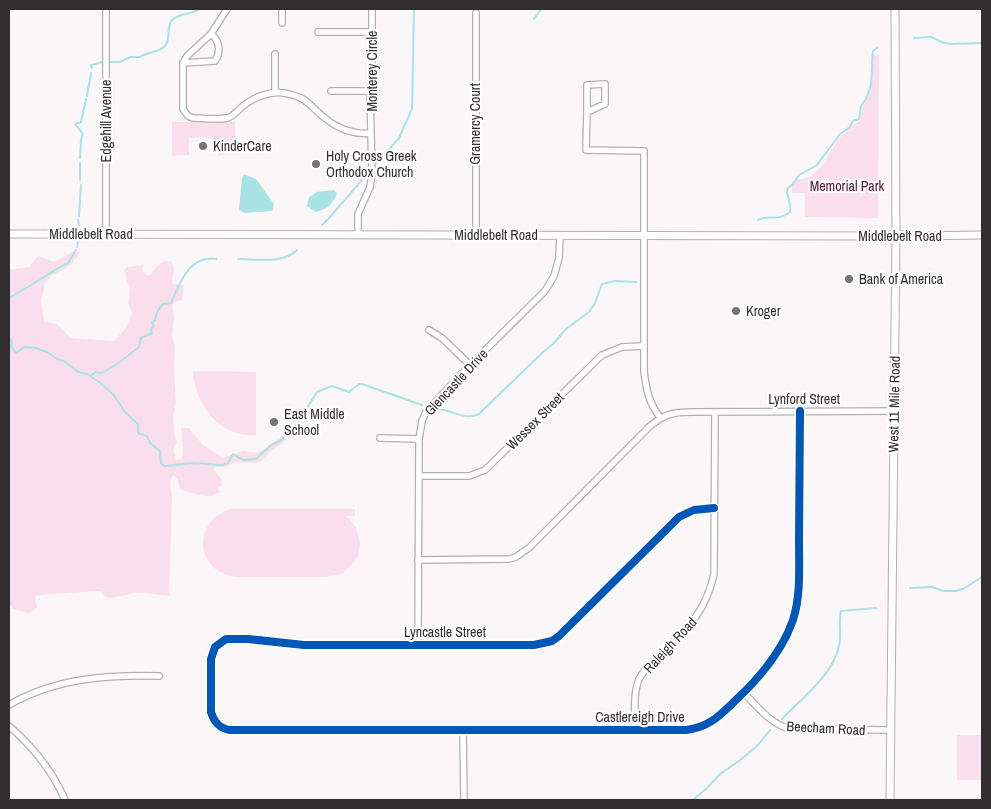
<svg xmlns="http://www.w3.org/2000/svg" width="991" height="809" font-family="'Archivo Narrow',sans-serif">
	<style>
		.green { fill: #fadeec }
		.water { fill: #a9e3e3 }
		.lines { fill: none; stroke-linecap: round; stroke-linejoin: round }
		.stream { stroke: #a9e3e3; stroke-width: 2 }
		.minor-casing { stroke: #b4afb1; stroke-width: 8 }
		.tertiary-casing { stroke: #b4afb1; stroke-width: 9 }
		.minor { stroke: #fefefe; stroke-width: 5.5 }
		.tertiary { stroke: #fefefe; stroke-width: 7 }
		.cycleway-casing { stroke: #fff; stroke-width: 11 }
		.cycleway { stroke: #0057b8; stroke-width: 8 }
		.poi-dot { fill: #787375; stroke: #fff; stroke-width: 2 }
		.labels { text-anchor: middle; stroke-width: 4.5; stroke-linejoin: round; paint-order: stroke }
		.street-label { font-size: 14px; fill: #322d2f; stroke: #fff }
		.poi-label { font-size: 14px; fill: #322d2f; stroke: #fff; text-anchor: start }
		.park-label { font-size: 14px; fill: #530b39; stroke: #fff }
	</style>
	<rect width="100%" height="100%" fill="#fbf6f8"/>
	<path class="green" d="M 879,54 L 878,218 L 805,217 L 805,193 L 792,193 L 792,181 L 810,177 L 821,167 L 838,139 L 859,121 L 871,83 L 871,55 Z
		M 172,122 L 235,122 L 235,152 L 225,152 L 224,155 L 218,155 L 217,137 L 189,138 L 189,155 L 172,156 Z
		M 74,251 L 80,252 L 71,265 L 51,276 L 45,283 L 41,301 L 44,322 L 57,324 L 71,338 L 114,341 L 126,328 L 132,313 L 128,302 L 130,290 L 124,270 L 127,267 L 143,265 L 142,270 L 146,275 L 151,275 C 155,267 163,258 172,262 L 174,268 L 172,284 L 184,285 L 182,300 L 173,303 L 172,307 L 174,317 L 172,335 L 175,347 L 174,372 L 176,404 L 173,416 L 174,433 L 177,443 L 173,450 L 176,460 L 182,458 L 183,452 L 181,428 L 189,428 L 202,444 L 223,458 L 243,451 L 258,453 L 283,436 L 287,440 L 271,451 L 261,461 L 254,463 L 236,462 L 226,467 L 215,467 L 213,470 L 221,478 L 222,485 L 218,488 L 220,492 L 211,496 L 204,496 L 181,490 L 179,487 L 178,479 L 173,475 C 167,484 173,492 172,501 C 171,531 170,561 169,591 L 171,596 C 159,596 146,592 134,593 C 123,595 116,599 105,597 L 100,591 L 49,594 L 35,596 L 37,608 L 29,613 L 13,609 L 9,604 L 9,270 L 29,267 L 38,256 L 54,262 Z
		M 193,371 L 256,372 L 256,435 C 219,438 195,405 193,371 Z
		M 231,509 L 355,509 L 355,516 L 346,516 L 356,527 L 360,544 L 358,556 L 355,561 L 343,573 L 326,577 L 237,577 C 195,573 191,521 231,509 Z
		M 957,735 L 982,735 L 982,780 L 957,780 Z"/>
	<path class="water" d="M 244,174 L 256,179 L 274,204 L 272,211 L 245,213 L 239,210 L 242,178 Z
		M 334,190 L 337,193 C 334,204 326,210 315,212 L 307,206 L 309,197 L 317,192 Z"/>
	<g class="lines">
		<path class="stream" d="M 534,19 L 541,9
			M 914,38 L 931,37 L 944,43 L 952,44 L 982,43
			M 111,62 L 120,62 L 130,57 L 140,57 C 148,51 157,54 165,46 C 172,38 165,26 173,19 C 180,13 191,15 199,9
			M 92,68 L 91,65 L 102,62
			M 87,96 L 91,73
			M 80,158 L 81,140 L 83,134 L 75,124 L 81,122 L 86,99
			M 377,163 L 399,138 L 412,109 L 414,9
			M 80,180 L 80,163
			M 79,216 L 81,185
			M 329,218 L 362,180
			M 78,220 L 79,225
			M 758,220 C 768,214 778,222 790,212 L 790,205 L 787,192 L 788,188 L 794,183 L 799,175 L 817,165 L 840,134 L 850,127 L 853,121 L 859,119 L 861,106 L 866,99 L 871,85 L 873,51 L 877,48
			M 322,225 L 328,219
			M 77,247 L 78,241
			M 238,259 C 257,259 283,264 297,250
			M 9,298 C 30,287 48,273 68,263 L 76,250
			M 9,338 L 12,342 L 11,346 L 16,353 L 24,347 L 36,348 L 47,352 L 57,359 L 64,361 L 78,372 L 87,374 L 99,382 L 113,394 L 125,412 L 138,424 L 138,433 L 147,436 L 150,443 L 160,451 L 161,464 L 165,466 L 193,463 L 222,465 L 228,463 L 233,454 L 243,460 L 256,459 L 271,445 L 282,440 L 289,431 L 297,424 L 317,392 L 332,386 L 349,392 L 359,384 L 362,384 L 422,405
			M 90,376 L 96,372 L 102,373 L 120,362 L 139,347 L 141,338 L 152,333 L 151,329 L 154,326 L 152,323 L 155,320 C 156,314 158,309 163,304 L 171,303 C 180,283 189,255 216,259
			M 438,409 C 452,410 465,421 479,414 L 543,352 L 553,344 L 566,329 L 589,312 L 595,303 L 602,284 L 615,281 L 636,282
			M 910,588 L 932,587 L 943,591 L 955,591 L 963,589 L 982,577
			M 782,719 C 802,698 833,675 839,646 C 842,635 838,623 841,611 L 876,608
			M 693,800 L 707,788 L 720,774 L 739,761 L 758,745 L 770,730"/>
		<defs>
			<path id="minor" d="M 227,9 L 211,34 L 187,56 L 183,63 L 183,109 L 188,116 L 193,118 C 203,118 216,120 227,118 C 233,117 237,111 242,107 C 253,97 270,91 284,93 C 308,97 309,106 325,118 C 338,129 355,135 371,133
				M 282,9 L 282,23
				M 318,32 L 372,32
				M 183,63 L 215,61 C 221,52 220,41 211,34
				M 331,91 L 370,91
				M 275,92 L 275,54
				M 587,112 L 587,85 L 605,84 L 605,104 L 587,112 L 586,150 L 644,151 L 644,371 C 646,388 649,404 660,417
				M 106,234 L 106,9
				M 358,235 L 358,214 L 370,187 L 372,175 L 370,91 L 372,73 L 372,9
				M 476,235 L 476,13
				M 429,330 L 442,338 L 470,365
				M 380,438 L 419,439
				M 420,476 L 469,476 L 485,470 L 602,355 L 622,347 L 643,346
				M 714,508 L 694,510 L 679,517 L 559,636 L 552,641 L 534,645 L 304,645 L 248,639 L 226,639 L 215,647 L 211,659 L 211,712 C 214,722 219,728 230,730 L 686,730 C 711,727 721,714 739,697 C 761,676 783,649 793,620 C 801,595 799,567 799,541 C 799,498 800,454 800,411
				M 418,560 L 509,559 L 516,557 L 530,547 L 649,427 C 664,414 673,412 692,412 L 894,411
				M 418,645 L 419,439 L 422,421 L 426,412 L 470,365 L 545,291 L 554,276 L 559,258 L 560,235
				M 744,693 C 758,707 770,724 790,729 L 891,730
				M 9,705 C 55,678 107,675 159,676
				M 9,726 C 32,746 53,772 65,800
				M 635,729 C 635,714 633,694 639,679 C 644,669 654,661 662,653 C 689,627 706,611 714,574 L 715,412
				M 463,730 L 464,800"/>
			<path id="tertiary" d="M 9,234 L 881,236 L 896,234 L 911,236 L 982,235
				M 890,800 L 896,234 L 895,9"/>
		</defs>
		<use href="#minor" class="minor-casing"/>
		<use href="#tertiary" class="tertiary-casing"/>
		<use href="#minor" class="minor"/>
		<use href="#tertiary" class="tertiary"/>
		<defs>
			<path id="cycleway" d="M 714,508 L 694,510 L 679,517 L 559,636 L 552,641 L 534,645 L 304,645 L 248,639 L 226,639 L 215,647 L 211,659 L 211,712 C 214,722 219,728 230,730 L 686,730 C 711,727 721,714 739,697 C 761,676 783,649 793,620 C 801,595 799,567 799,541 C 799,498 800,454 800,411"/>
		</defs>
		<use href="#cycleway" class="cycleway-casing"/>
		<use href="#cycleway" class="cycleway"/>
	</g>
	<g class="poi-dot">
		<circle cx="203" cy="146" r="5"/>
		<circle cx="316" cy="164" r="5"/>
		<circle cx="849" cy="279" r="5"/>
		<circle cx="736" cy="311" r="5"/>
		<circle cx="274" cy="422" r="5"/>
	</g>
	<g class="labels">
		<g class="street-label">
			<text transform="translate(372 71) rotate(-90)" y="5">Monterey Circle</text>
			<text transform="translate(106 121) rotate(-90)" y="5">Edgehill Avenue</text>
			<text transform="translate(475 124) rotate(-90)" y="5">Gramercy Court</text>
			<text x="91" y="239">Middlebelt Road</text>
			<text x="496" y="240">Middlebelt Road</text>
			<text x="900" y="241">Middlebelt Road</text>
			<text transform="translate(456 382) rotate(-47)" y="5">Glencastle Drive</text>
			<text x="804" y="404">Lynford Street</text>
			<text transform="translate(894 404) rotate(-89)" y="5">West 11 Mile Road</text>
			<text transform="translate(535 421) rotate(-45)" y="5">Wessex Street</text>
			<text x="445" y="637">Lyncastle Street</text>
			<text transform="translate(670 645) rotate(-47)" y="5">Raleigh Road</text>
			<text x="640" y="722">Castlereigh Drive</text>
			<text transform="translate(826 728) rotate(3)" y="5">Beecham Road</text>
		</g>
		<g class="poi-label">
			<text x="213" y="151">KinderCare</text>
			<text x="326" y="161">Holy Cross Greek<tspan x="326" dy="16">Orthodox Church</tspan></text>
			<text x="859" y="284">Bank of America</text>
			<text x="746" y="316">Kroger</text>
			<text x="284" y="419">East Middle<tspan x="284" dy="16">School</tspan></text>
		</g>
		<g class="park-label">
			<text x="847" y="191">Memorial Park</text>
		</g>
	</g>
	<rect width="991" height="809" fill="none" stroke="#322d2f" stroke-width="20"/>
</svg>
